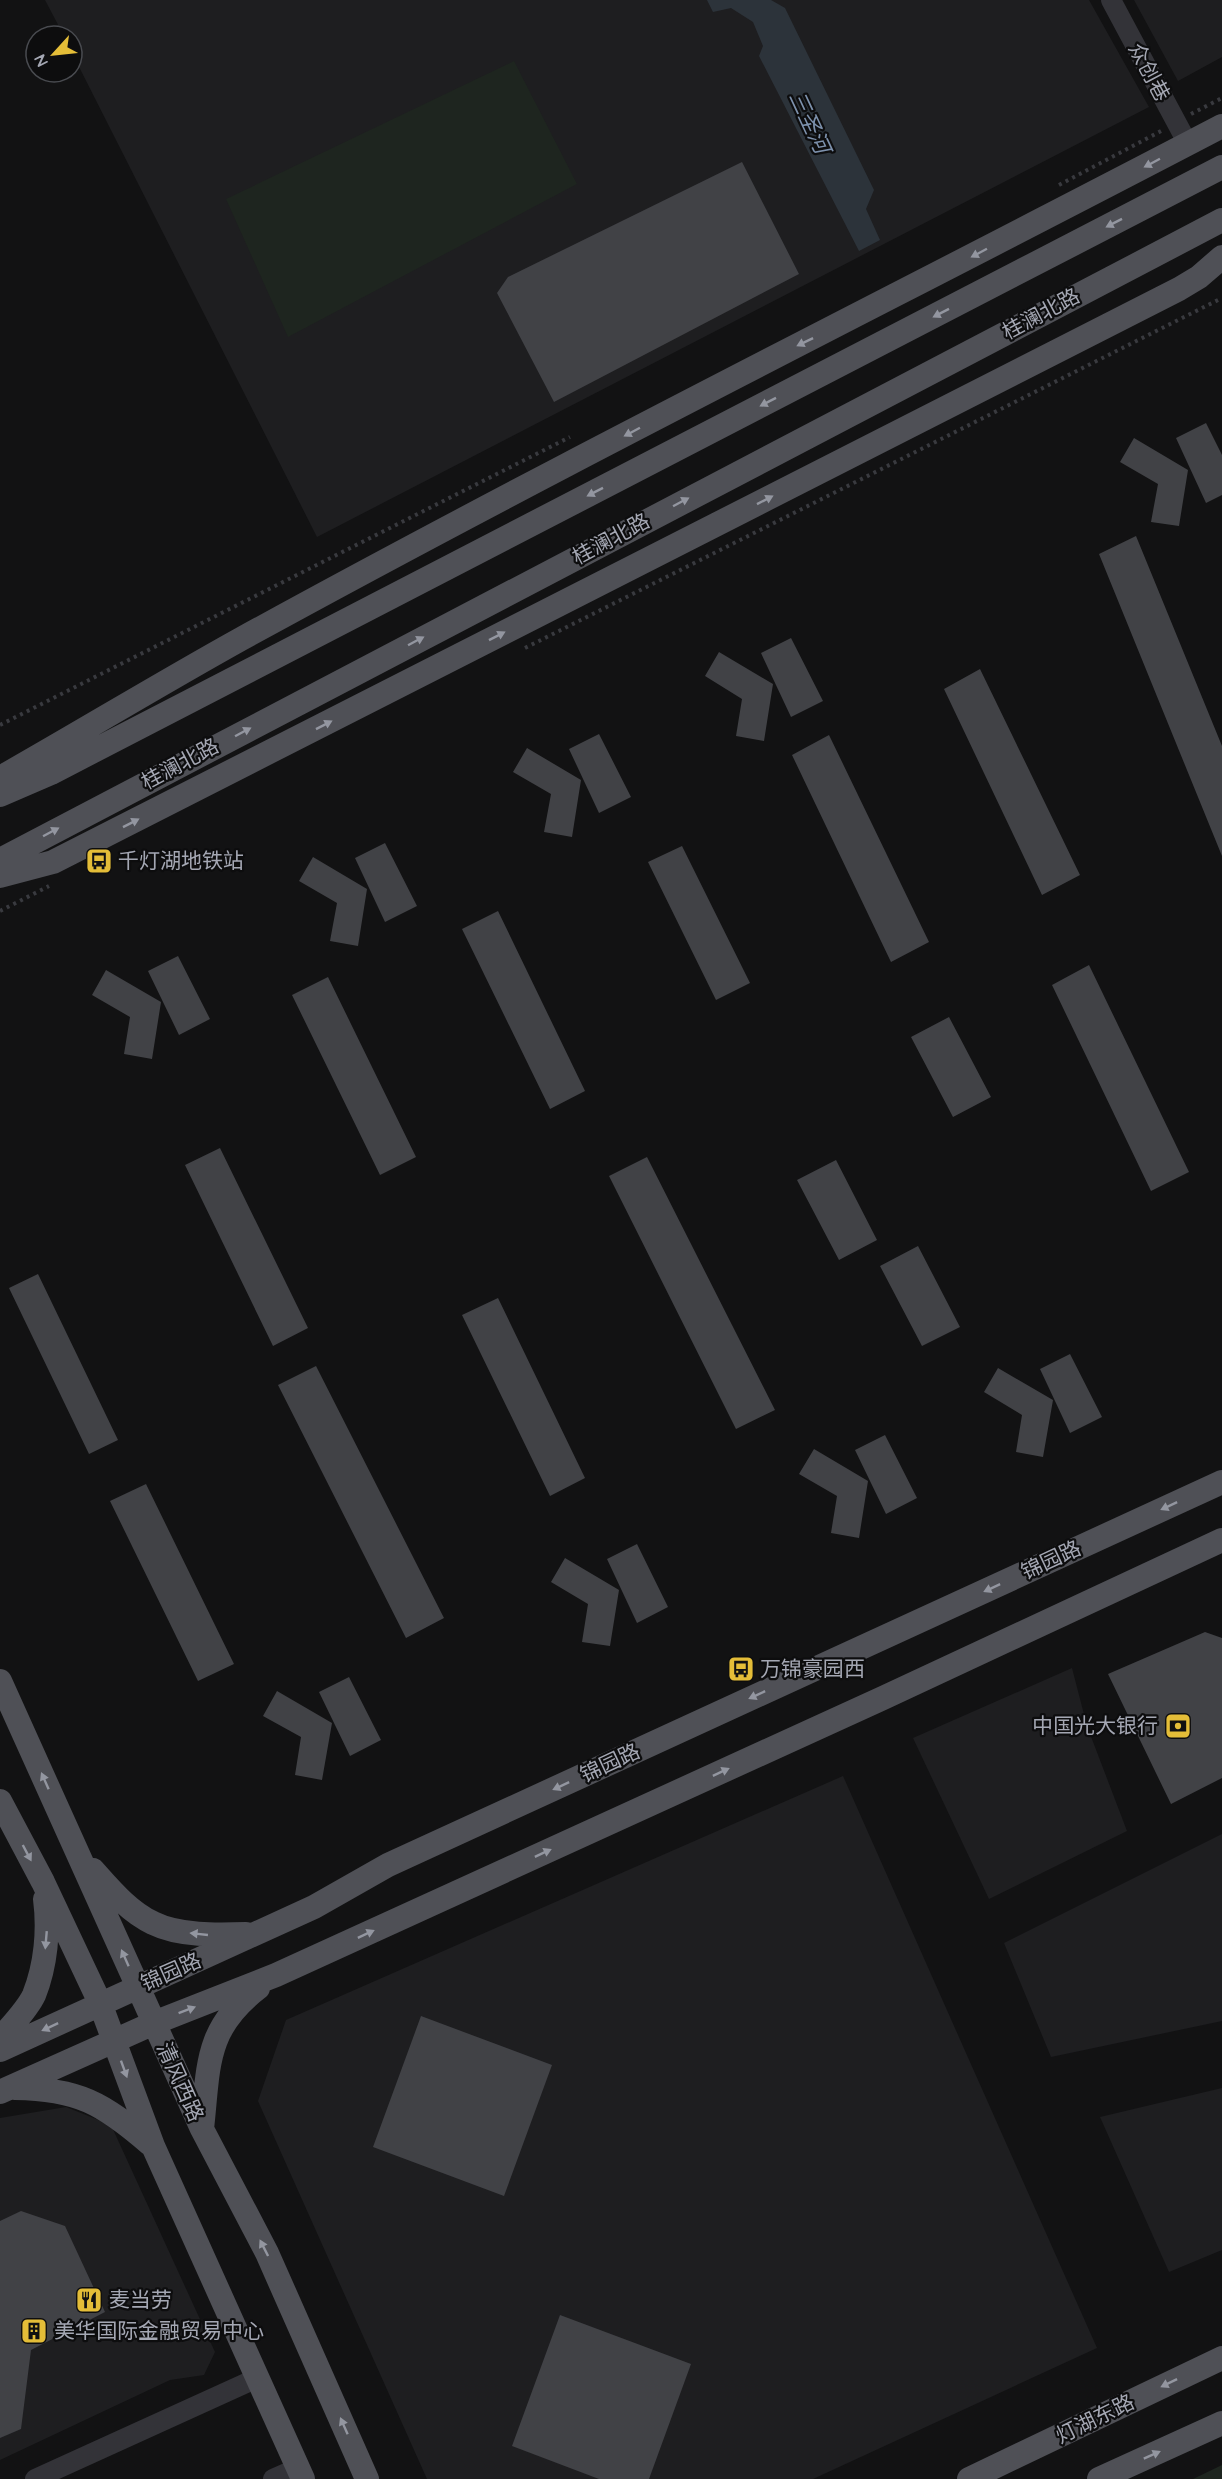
<svg xmlns="http://www.w3.org/2000/svg" width="1222" height="2479" font-family="Quicksand,'Noto Sans SC',sans-serif">
	<style>
		.built { fill: #1e1e20 }
		.green { fill: #1e251f }
		.water { fill: #2c333a }
		.building { fill: #414246 }
		.lines { fill: none; stroke-linecap: round; stroke-linejoin: round }
		.path { stroke: #393a3f; stroke-width: 4; stroke-dasharray: 3 4.5; stroke-linecap: butt }
		.minor { stroke: #333338; stroke-width: 20 }
		.major { stroke: #4f5056; stroke-width: 24 }
		.oneway { fill: #9396a0 }
		.labels { text-anchor: middle; stroke-width: 4.5; stroke-linejoin: round; paint-order: stroke }
		.street-label { font-size: 21px; fill: #a4a7b3; stroke: #0d0d0e }
		.poi-label { font-size: 21px; fill: #a4a7b3; stroke: #0d0d0e; text-anchor: start }
		.water-label { font-size: 22px; font-style: italic; fill: #7d91ac; stroke: #0d0d0e }
	</style>
	<rect width="100%" height="100%" fill="#121213"/>
	<path class="built" d="M 45,0 L 1089,0 L 1149,107 L 317,537 L 72,53 L 72,36 L 64,36 Z
		M 1134,0 L 1222,0 L 1222,57 L 1178,81 Z
		M 1072,1668 L 1087,1726 L 1127,1831 L 989,1899 L 913,1738 Z
		M 843,1776 L 1097,2348 L 813,2479 L 427,2479 L 258,2101 L 286,2020 Z
		M 1222,1834 L 1222,2021 L 1051,2057 L 1004,1943 Z
		M 1222,2088 L 1222,2250 L 1169,2272 L 1100,2117 Z
		M 66,2107 L 111,2125 L 215,2352 L 204,2375 L 170,2380 L 0,2460 L 0,2118 Z"/>
	<path class="green" d="M 514,61 L 577,184 L 288,337 L 226,199 Z
		M 1222,2465 L 1222,2479 L 1193,2479 Z"/>
	<path class="water" d="M 707,0 L 771,0 L 785,8 L 874,190 L 866,209 L 880,240 L 859,251 L 759,56 L 763,46 L 753,22 L 731,8 L 713,12 Z"/>
	<path class="building" d="M 742,162 L 799,274 L 554,402 L 497,293 L 508,277 Z
		M 1206,423 L 1222,455 L 1222,495 L 1206,503 L 1176,438 Z
		M 1134,438 L 1188,470 L 1179,526 L 1151,522 L 1158,484 L 1120,462 Z
		M 1136,536 L 1222,746 L 1222,856 L 1099,554 Z
		M 791,638 L 823,701 L 791,717 L 761,653 Z
		M 719,652 L 773,684 L 764,741 L 736,736 L 742,699 L 705,676 Z
		M 980,669 L 1080,875 L 1042,895 L 944,689 Z
		M 599,734 L 631,797 L 599,813 L 569,749 Z
		M 829,735 L 929,942 L 891,962 L 792,755 Z
		M 527,748 L 581,780 L 572,837 L 544,832 L 551,794 L 513,772 Z
		M 385,843 L 417,906 L 385,922 L 355,858 Z
		M 682,846 L 750,983 L 716,1000 L 648,862 Z
		M 313,857 L 367,889 L 358,946 L 330,941 L 337,903 L 299,881 Z
		M 498,911 L 585,1091 L 550,1109 L 462,929 Z
		M 178,956 L 210,1019 L 179,1035 L 148,971 Z
		M 1089,965 L 1189,1172 L 1151,1191 L 1052,985 Z
		M 106,970 L 161,1002 L 152,1059 L 124,1054 L 130,1017 L 92,995 Z
		M 328,977 L 416,1157 L 380,1175 L 292,995 Z
		M 949,1017 L 991,1097 L 953,1117 L 911,1037 Z
		M 220,1148 L 308,1328 L 273,1346 L 185,1165 Z
		M 647,1157 L 775,1410 L 736,1429 L 609,1176 Z
		M 836,1160 L 877,1240 L 839,1260 L 797,1180 Z
		M 918,1246 L 960,1327 L 922,1346 L 880,1266 Z
		M 38,1274 L 118,1440 L 89,1454 L 9,1288 Z
		M 498,1298 L 585,1478 L 550,1496 L 462,1315 Z
		M 1070,1354 L 1102,1417 L 1070,1433 L 1040,1369 Z
		M 316,1366 L 444,1618 L 406,1638 L 278,1385 Z
		M 998,1368 L 1053,1400 L 1043,1457 L 1016,1452 L 1022,1415 L 984,1392 Z
		M 885,1435 L 917,1498 L 886,1514 L 855,1450 Z
		M 814,1449 L 868,1481 L 859,1538 L 831,1533 L 837,1496 L 799,1474 Z
		M 146,1484 L 234,1664 L 198,1681 L 110,1501 Z
		M 637,1544 L 668,1607 L 637,1623 L 607,1559 Z
		M 565,1558 L 619,1590 L 610,1646 L 582,1642 L 588,1604 L 551,1582 Z
		M 1205,1632 L 1222,1638 L 1222,1778 L 1171,1804 L 1108,1674 Z
		M 349,1677 L 381,1740 L 350,1756 L 319,1692 Z
		M 277,1691 L 332,1723 L 322,1780 L 295,1775 L 301,1737 L 263,1716 Z
		M 421,2016 L 552,2065 L 504,2196 L 373,2147 Z
		M 21,2211 L 65,2226 L 105,2312 L 31,2350 L 21,2429 L 0,2438 L 0,2221 Z
		M 560,2315 L 691,2364 L 649,2479 L 599,2479 L 512,2446 Z"/>
	<g class="lines">
		<path class="path" d="M 1191,114 L 1222,98
			M 1059,185 L 1161,131
			M 525,648 L 1222,298
			M 0,725 L 570,437
			M 0,911 L 49,886"/>
		<path class="minor" d="M 1111,0 L 1188,144
			M 35,2479 L 257,2378
			M 273,2479 L 298,2468"/>
		<path class="major" d="M 0,778 C 81,732 160,684 241,639 C 565,461 895,297 1222,126
			M 0,795 L 51,773 L 1222,167
			M 0,860 L 1222,220
			M 0,876 L 53,862 L 1179,289 L 1199,277 L 1222,257
			M 0,1681 L 202,2129 L 267,2253 L 367,2479
			M 0,1801 L 43,1882 L 100,2003 L 153,2146 L 303,2479
			M 93,1870 C 110,1889 129,1912 153,1923 C 179,1936 217,1935 246,1934
			M 0,2039 C 11,2026 27,2010 34,1995 C 46,1965 49,1930 45,1899
			M 0,2050 L 314,1907 L 388,1865 L 1222,1482
			M 15,2088 C 78,2089 103,2103 150,2144
			M 0,2092 L 154,2023 L 276,1975 L 883,1698 L 1222,1540
			M 202,2129 C 209,2067 204,2029 258,1988
			M 969,2479 L 1222,2358
			M 1099,2479 L 1222,2423"/>
	</g>
	<defs><path id="oneway-solid" d="M-6-.8H1V-3.2L6.5 0L1 3.2V.8H-6Z" transform="scale(1.5)"/></defs>
	<g class="oneway">
		<use href="#oneway-solid" transform="translate(1152 163) rotate(152)"/>
		<use href="#oneway-solid" transform="translate(1114 223) rotate(153)"/>
		<use href="#oneway-solid" transform="translate(979 253) rotate(152)"/>
		<use href="#oneway-solid" transform="translate(941 313) rotate(153)"/>
		<use href="#oneway-solid" transform="translate(805 342) rotate(154)"/>
		<use href="#oneway-solid" transform="translate(768 402) rotate(153)"/>
		<use href="#oneway-solid" transform="translate(632 432) rotate(152)"/>
		<use href="#oneway-solid" transform="translate(595 492) rotate(153)"/>
		<use href="#oneway-solid" transform="translate(765 500) rotate(-27)"/>
		<use href="#oneway-solid" transform="translate(681 502) rotate(-28)"/>
		<use href="#oneway-solid" transform="translate(497 636) rotate(-27)"/>
		<use href="#oneway-solid" transform="translate(416 641) rotate(-28)"/>
		<use href="#oneway-solid" transform="translate(324 725) rotate(-27)"/>
		<use href="#oneway-solid" transform="translate(243 732) rotate(-28)"/>
		<use href="#oneway-solid" transform="translate(131 823) rotate(-27)"/>
		<use href="#oneway-solid" transform="translate(51 832) rotate(-28)"/>
		<use href="#oneway-solid" transform="translate(1169 1506) rotate(155)"/>
		<use href="#oneway-solid" transform="translate(992 1588) rotate(155)"/>
		<use href="#oneway-solid" transform="translate(757 1695) rotate(155)"/>
		<use href="#oneway-solid" transform="translate(721 1772) rotate(-25)"/>
		<use href="#oneway-solid" transform="translate(45 1781) rotate(-114)"/>
		<use href="#oneway-solid" transform="translate(561 1786) rotate(155)"/>
		<use href="#oneway-solid" transform="translate(27 1853) rotate(62)"/>
		<use href="#oneway-solid" transform="translate(543 1853) rotate(-25)"/>
		<use href="#oneway-solid" transform="translate(199 1934) rotate(-174)"/>
		<use href="#oneway-solid" transform="translate(366 1934) rotate(-25)"/>
		<use href="#oneway-solid" transform="translate(46 1940) rotate(95)"/>
		<use href="#oneway-solid" transform="translate(125 1958) rotate(-114)"/>
		<use href="#oneway-solid" transform="translate(187 2010) rotate(-21)"/>
		<use href="#oneway-solid" transform="translate(50 2027) rotate(155)"/>
		<use href="#oneway-solid" transform="translate(124 2069) rotate(70)"/>
		<use href="#oneway-solid" transform="translate(264 2248) rotate(-117)"/>
		<use href="#oneway-solid" transform="translate(1169 2383) rotate(154)"/>
		<use href="#oneway-solid" transform="translate(344 2426) rotate(-114)"/>
		<use href="#oneway-solid" transform="translate(1152 2455) rotate(-24)"/>
	</g>
	<defs>
		<symbol id="bus-square" viewBox="-11 -11 22 22"><rect x="-9" y="-9" width="18" height="18" rx="4" fill="#e4bd38" stroke="#0d0d0e"/><path d="M-5-6H5V4H4V6H2V4H-2V6H-4V4H-5ZM-3.5-4V0h7V-4ZM-3.5 1.2v1.5H-2V1.2ZM2 1.2v1.5H3.5V1.2Z" fill="#111"/></symbol>
		<symbol id="bank-square" viewBox="-11 -11 22 22"><rect x="-9" y="-9" width="18" height="18" rx="4" fill="#e4bd38" stroke="#0d0d0e"/><path d="M-6-4H6V4H-6ZM0-2.3a2.3 2.3 0 1 0 0 4.6a2.3 2.3 0 1 0 0-4.6Z" fill="#111"/></symbol>
		<symbol id="restaurant-square" viewBox="-11 -11 22 22"><rect x="-9" y="-9" width="18" height="18" rx="4" fill="#e4bd38" stroke="#0d0d0e"/><path d="M-5-6h1v4h1v-4h1v4h1v-4h1v5L-1.5 .5V6h-2V.5L-5-1ZM5-6V6H3V1.5H1.5Q1.5-4 5-6Z" fill="#111"/></symbol>
		<symbol id="building-square" viewBox="-11 -11 22 22"><rect x="-9" y="-9" width="18" height="18" rx="4" fill="#e4bd38" stroke="#0d0d0e"/><path d="M-4-6H4V6H1V3H-1V6H-4ZM-2.5-4.3h1.7v1.8h-1.7ZM.8-4.3h1.7v1.8H.8ZM-2.5-1h1.7V.8h-1.7ZM.8-1h1.7V.8H.8Z" fill="#111"/></symbol>
	</defs>
	<g fill-rule="evenodd">
		<use href="#bus-square" x="84" y="846" width="30" height="30"/>
		<use href="#bus-square" x="726" y="1654" width="30" height="30"/>
		<use href="#bank-square" x="1163" y="1711" width="30" height="30"/>
		<use href="#restaurant-square" x="74" y="2285" width="30" height="30"/>
		<use href="#building-square" x="19" y="2316" width="30" height="30"/>
	</g>
	<g class="labels">
		<g class="street-label">
			<text transform="translate(1149 72) rotate(62)" y="7">众创巷</text>
			<text transform="translate(1041 314) rotate(-28)" y="7">桂澜北路</text>
			<text transform="translate(611 539) rotate(-28)" y="7">桂澜北路</text>
			<text transform="translate(180 764) rotate(-28)" y="7">桂澜北路</text>
			<text transform="translate(1051 1560) rotate(-25)" y="7">锦园路</text>
			<text transform="translate(610 1763) rotate(-25)" y="7">锦园路</text>
			<text transform="translate(171 1972) rotate(-24)" y="7">锦园路</text>
			<text transform="translate(180 2082) rotate(66)" y="7">清风西路</text>
			<text transform="translate(1095 2419) rotate(-26)" y="7">灯湖东路</text>
		</g>
		<g class="poi-label">
			<text x="118" y="868">千灯湖地铁站</text>
			<text x="760" y="1676">万锦豪园西</text>
			<text x="1158" y="1733" text-anchor="end">中国光大银行</text>
			<text x="109" y="2307">麦当劳</text>
			<text x="54" y="2338">美华国际金融贸易中心</text>
		</g>
		<g class="water-label">
			<text transform="translate(810 122) rotate(65)" y="8">三圣河</text>
		</g>
	</g>
	<g transform="translate(54 54) rotate(243)"><circle r="28" fill="#0d0d0e" stroke="#494b50" stroke-width="1.5"/>
	<path d="M0-4.5L10 22L0 15L-10 22Z" fill="#e4bd38"/>
	<text y="-9" font-size="16" font-weight="bold" text-anchor="middle" fill="#a4a7b3">N</text>
	</g>
</svg>
